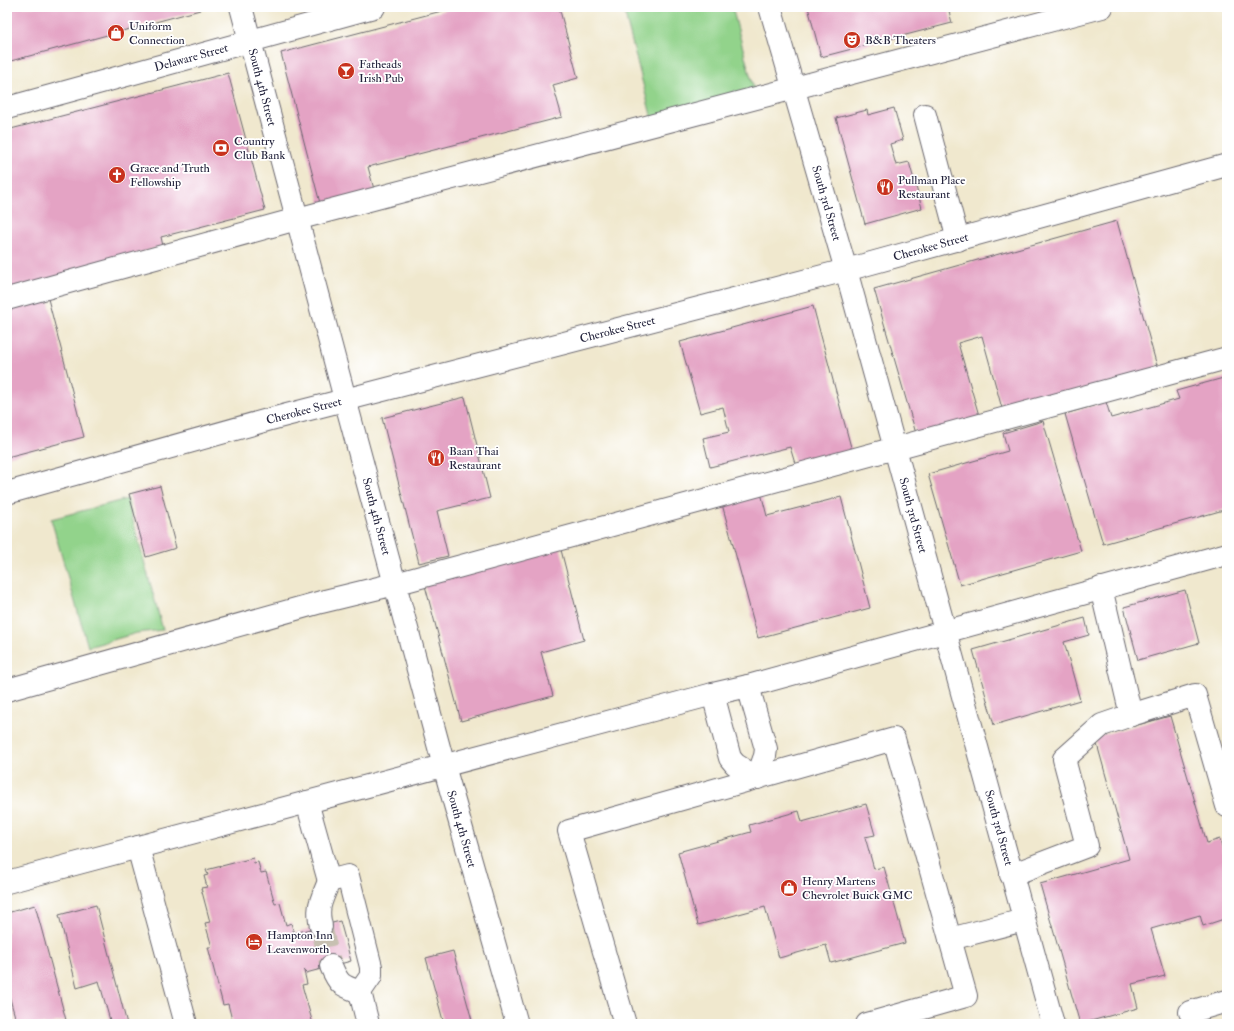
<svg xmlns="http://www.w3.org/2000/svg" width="1234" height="1031" font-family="'IM FELL Double Pica',serif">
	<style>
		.green { fill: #92d38b; stroke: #5a7a63 }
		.building { fill: #e4a3c4 }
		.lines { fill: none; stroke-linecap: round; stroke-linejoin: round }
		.minor-tunnel { stroke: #c7c0b1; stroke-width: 22; stroke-dasharray: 22 11; stroke-linecap: butt }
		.minor-casing { stroke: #6a676e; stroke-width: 24 }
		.highway-casing { stroke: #6a676e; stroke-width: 24 }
		.minor { stroke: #fff; stroke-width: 22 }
		.highway { stroke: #fff; stroke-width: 22 }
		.labels { text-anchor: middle; stroke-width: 3.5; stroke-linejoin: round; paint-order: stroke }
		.poi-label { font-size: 12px; fill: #22223b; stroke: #fff; text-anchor: start }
		.street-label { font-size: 12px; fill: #22223b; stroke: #fff }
	</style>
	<rect width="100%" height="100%" fill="#fff"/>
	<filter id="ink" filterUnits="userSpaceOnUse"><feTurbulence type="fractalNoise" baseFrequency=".025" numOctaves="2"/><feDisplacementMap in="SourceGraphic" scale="8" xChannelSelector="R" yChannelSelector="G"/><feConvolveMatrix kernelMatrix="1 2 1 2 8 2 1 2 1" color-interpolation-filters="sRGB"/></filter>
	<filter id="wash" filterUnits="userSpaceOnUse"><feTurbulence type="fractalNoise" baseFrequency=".012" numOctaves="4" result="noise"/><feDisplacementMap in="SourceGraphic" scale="16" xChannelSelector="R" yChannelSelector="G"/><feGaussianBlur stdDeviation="0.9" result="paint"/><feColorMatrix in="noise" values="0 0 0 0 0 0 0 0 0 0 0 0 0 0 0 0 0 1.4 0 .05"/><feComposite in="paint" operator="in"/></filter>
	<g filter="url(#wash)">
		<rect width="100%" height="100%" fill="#f0e8ce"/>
		<path class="green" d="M 623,7 L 732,7 L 754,90 L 652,119 Z
			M 127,499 L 163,630 L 137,633 L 88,647 L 51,519 Z"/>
		<g id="blocks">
			<path class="building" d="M 7,7 L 199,7 L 200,10 L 7,62 Z
				M 457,7 L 559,7 L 578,78 L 553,85 L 562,117 L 368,167 L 375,193 L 321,207 L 281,53 Z
				M 808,7 L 948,7 L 952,23 L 821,57 Z
				M 228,73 L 265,210 L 161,237 L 163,246 L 7,293 L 7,130 Z
				M 894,108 L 903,140 L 890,144 L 896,165 L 909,162 L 922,208 L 865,224 L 836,118 L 867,110 L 868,115 Z
				M 1117,221 L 1158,370 L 1003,412 L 982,336 L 958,343 L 980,419 L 917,437 L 874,289 Z
				M 47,295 L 84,437 L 7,457 L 7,305 Z
				M 813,306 L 852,451 L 796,467 L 790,447 L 710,467 L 703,438 L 729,432 L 723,407 L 700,413 L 680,342 Z
				M 1227,377 L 1227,509 L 1103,544 L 1065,414 L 1106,402 L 1111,418 L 1179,399 L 1176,391 Z
				M 465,397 L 490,498 L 437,511 L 448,556 L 419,563 L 382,418 Z
				M 1043,421 L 1081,551 L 960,585 L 928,474 L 1008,451 L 1003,433 Z
				M 160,486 L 176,548 L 146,557 L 129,494 Z
				M 761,493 L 767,516 L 841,497 L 870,608 L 758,638 L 722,504 Z
				M 560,546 L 584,640 L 541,652 L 553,696 L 461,721 L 423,578 Z
				M 1185,590 L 1199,643 L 1138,660 L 1124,607 Z
				M 1085,618 L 1089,635 L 1064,642 L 1080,700 L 994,725 L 973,650 Z
				M 1170,716 L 1207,843 L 1220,839 L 1227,865 L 1227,918 L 1203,926 L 1200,915 L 1151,929 L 1165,976 L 1132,984 L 1138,1008 L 1080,1024 L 1040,884 L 1129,859 L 1095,737 Z
				M 866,804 L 875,835 L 865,837 L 874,869 L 884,867 L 905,943 L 831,963 L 826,945 L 779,958 L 765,907 L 698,925 L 678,852 L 751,832 L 749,825 L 799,811 L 802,822 Z
				M 253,858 L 254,863 L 258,862 L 261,873 L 266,872 L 275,904 L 280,903 L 286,925 L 291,923 L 295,937 L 296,937 L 295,933 L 340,921 L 351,961 L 306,973 L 305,970 L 304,971 L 307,984 L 302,985 L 313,1024 L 233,1024 L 228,1004 L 223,1005 L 208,947 L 212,947 L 205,923 L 210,922 L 201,888 L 207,887 L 204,876 L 208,875 L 206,870 Z
				M 35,905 L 66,1020 L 50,1024 L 17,1024 L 7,988 L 7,913 Z
				M 96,905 L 127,1024 L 111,1024 L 99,981 L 77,988 L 59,915 Z
				M 453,951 L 473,1024 L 444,1024 L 426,958 Z"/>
		</g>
	</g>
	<g filter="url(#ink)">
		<use href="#blocks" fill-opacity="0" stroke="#6a676e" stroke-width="1"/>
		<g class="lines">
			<path class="minor-tunnel" d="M 321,926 L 331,966"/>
			<defs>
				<g id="minor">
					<path id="s1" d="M 770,7 L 846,270 L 1053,1024"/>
					<path id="s2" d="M 7,108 L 374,7"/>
					<path d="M 925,115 L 958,240"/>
					<path d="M 7,299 L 297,219 L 1102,7"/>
					<path id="s3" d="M 7,493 L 271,419 L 846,270 L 1227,165"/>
					<path d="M 1101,588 L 1131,715 L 1195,695 L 1227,806"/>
					<path d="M 748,686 L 766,749 L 765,756 L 757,778"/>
					<path d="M 7,690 L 321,602 L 395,584 L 1227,358"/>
					<path d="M 713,694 L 730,758 L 735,764 L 757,778"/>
					<path d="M 307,802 L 329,881 L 348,876 L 371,967 L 371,976 L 360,992 L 368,1024"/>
					<path d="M 138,847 L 186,1024"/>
					<path d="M 1011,875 L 1087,846 L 1064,759 L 1102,725 L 1131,715"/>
					<path d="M 7,882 L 713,694 L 748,686 L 1227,554"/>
					<path d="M 321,926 C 316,906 322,900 329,881"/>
					<path d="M 950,939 L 1024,920"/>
					<path d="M 331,966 C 339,985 341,985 360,992"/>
					<path d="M 1190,1012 L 1227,1001"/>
					<path d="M 625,1024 L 569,831 L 894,739 L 966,996 L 867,1024"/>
				</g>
				<g id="highway">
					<path id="s4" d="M 241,7 L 345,399 L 444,766 L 517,1024"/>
				</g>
			</defs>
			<use href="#minor" class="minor-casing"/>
			<use href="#highway" class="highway-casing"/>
			<use href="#minor" class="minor"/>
			<use href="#highway" class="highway"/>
		</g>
	</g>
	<defs>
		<symbol id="shop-disc" viewBox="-11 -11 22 22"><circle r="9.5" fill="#c8321e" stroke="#fff"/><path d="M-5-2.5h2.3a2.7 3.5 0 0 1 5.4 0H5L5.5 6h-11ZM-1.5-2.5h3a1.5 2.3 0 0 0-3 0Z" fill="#fff"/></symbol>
		<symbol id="theatre-disc" viewBox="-11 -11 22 22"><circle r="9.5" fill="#c8321e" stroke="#fff"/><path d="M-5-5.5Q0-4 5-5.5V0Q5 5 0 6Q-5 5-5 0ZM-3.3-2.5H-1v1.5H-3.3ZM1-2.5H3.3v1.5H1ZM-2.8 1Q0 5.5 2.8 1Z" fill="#fff"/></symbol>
		<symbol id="bar-disc" viewBox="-11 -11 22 22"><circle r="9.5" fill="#c8321e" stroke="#fff"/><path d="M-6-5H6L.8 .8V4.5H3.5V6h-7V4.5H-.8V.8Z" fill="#fff"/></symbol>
		<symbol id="bank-disc" viewBox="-11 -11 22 22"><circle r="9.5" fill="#c8321e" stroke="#fff"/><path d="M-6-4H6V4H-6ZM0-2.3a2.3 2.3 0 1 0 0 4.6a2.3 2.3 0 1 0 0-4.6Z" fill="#fff"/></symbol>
		<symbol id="church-disc" viewBox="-11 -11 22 22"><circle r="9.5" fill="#c8321e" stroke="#fff"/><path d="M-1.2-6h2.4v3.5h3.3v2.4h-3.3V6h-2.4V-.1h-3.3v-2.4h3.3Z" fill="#fff"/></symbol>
		<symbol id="restaurant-disc" viewBox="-11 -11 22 22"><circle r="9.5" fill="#c8321e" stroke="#fff"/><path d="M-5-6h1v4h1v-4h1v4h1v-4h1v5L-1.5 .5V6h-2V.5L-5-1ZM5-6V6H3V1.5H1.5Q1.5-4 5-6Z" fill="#fff"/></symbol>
		<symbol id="hotel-disc" viewBox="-11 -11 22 22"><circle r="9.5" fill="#c8321e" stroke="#fff"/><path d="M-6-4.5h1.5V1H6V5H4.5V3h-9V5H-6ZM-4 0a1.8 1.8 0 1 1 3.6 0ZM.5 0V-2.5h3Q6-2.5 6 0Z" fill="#fff"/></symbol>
	</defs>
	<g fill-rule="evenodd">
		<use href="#shop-disc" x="106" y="23" width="20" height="20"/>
		<use href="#theatre-disc" x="842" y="30" width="20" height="20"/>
		<use href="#bar-disc" x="336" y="61" width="20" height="20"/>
		<use href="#bank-disc" x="211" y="138" width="20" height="20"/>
		<use href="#church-disc" x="107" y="165" width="20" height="20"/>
		<use href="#restaurant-disc" x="875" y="177" width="20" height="20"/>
		<use href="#restaurant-disc" x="426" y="448" width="20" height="20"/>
		<use href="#shop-disc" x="779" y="878" width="20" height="20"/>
		<use href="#hotel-disc" x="244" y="932" width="20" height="20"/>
	</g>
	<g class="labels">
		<g class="poi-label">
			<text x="129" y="30">Uniform<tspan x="129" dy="14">Connection</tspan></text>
			<text x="865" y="44">B&amp;B Theaters</text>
			<text x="359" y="68">Fatheads<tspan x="359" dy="14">Irish Pub</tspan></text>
			<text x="234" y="145">Country<tspan x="234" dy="14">Club Bank</tspan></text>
			<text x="130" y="172">Grace and Truth<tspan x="130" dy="14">Fellowship</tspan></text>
			<text x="898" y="184">Pullman Place<tspan x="898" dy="14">Restaurant</tspan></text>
			<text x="449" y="455">Baan Thai<tspan x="449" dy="14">Restaurant</tspan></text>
			<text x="802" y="885">Henry Martens<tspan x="802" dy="14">Chevrolet Buick GMC</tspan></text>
			<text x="267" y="939">Hampton Inn<tspan x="267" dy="14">Leavenworth</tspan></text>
		</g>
		<g class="street-label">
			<text dy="4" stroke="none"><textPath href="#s2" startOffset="191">Delaware Street</textPath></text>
			<text dy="4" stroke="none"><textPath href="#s4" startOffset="83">South 4th Street</textPath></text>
			<text dy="4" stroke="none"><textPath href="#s1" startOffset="204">South 3rd Street</textPath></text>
			<text dy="4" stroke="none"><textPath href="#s3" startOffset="956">Cherokee Street</textPath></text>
			<text dy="4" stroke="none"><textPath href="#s3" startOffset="632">Cherokee Street</textPath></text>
			<text dy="4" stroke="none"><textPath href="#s3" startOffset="308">Cherokee Street</textPath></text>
			<text dy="4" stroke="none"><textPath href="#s1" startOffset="528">South 3rd Street</textPath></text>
			<text dy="4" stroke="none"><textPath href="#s4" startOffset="527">South 4th Street</textPath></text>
			<text dy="4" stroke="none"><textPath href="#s1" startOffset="852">South 3rd Street</textPath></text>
			<text dy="4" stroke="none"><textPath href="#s4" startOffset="851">South 4th Street</textPath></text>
		</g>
	</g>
	<rect width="1234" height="1031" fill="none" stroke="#fff" stroke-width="24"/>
</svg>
